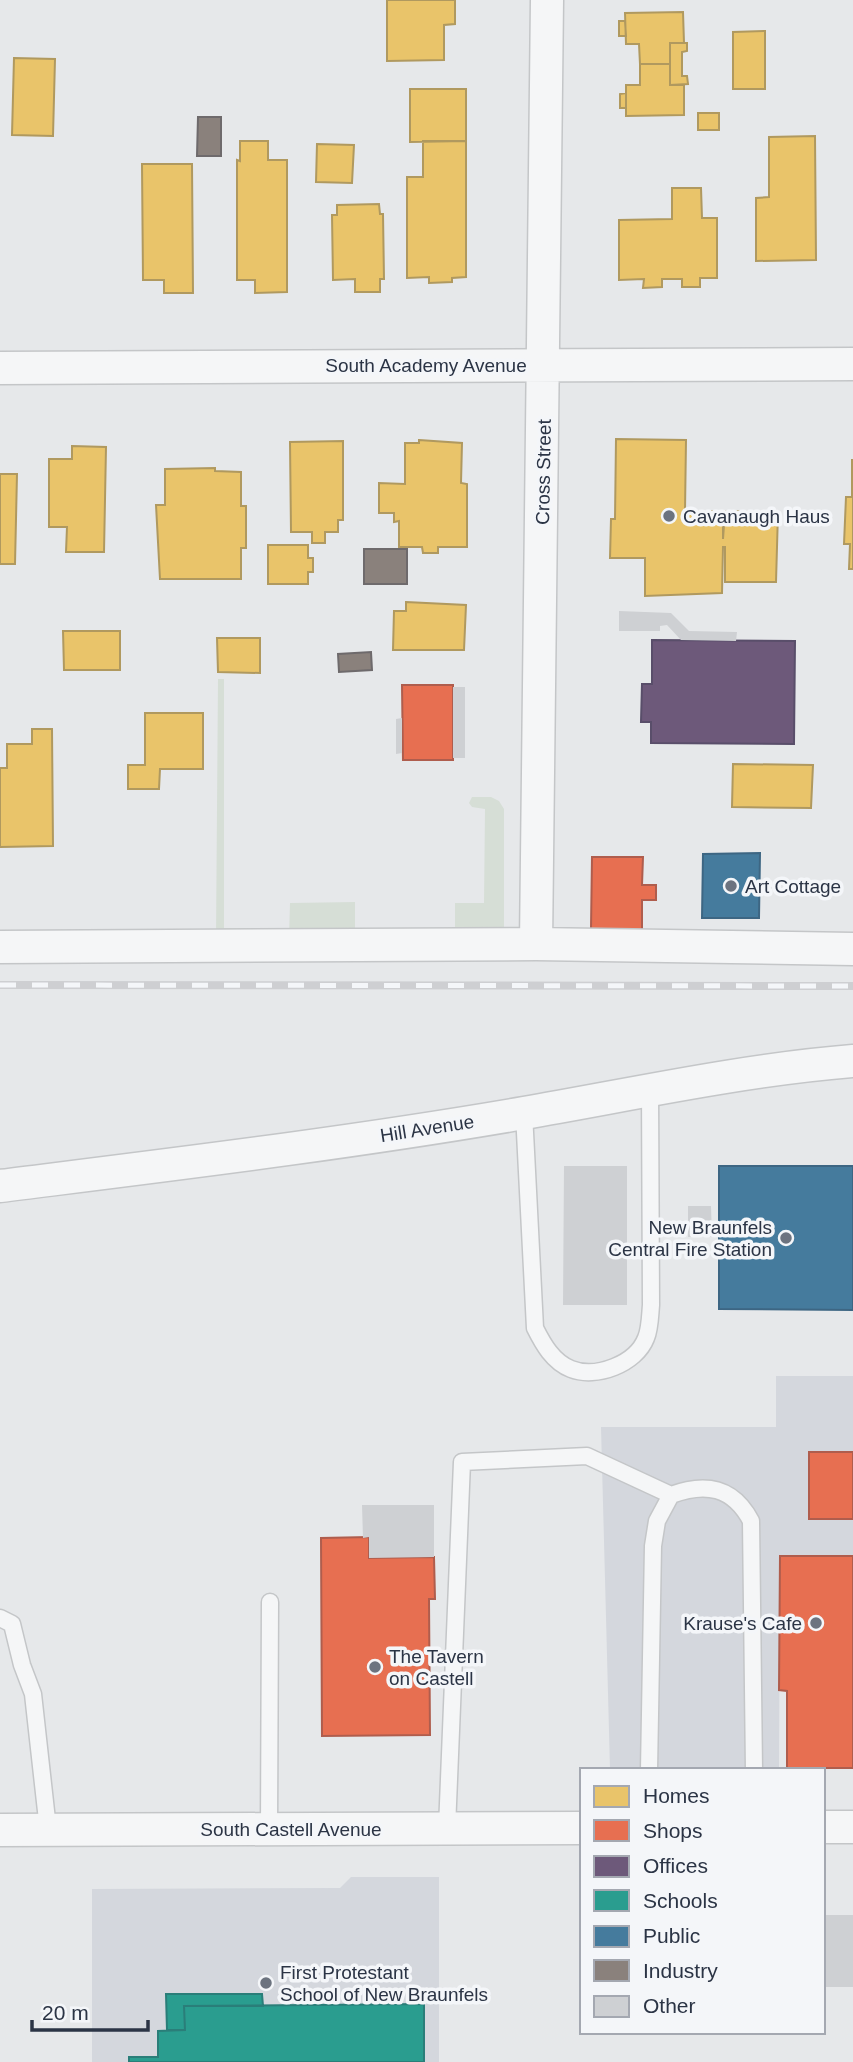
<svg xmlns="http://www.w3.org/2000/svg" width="853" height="2062" font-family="Helvetica,sans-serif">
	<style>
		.built { fill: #d4d7dd }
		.green { fill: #d6ded6 }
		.homes { fill: #e9c46a; stroke: #b0995f; stroke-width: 2 }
		.shops { fill: #e76f51; stroke: #af5d4d; stroke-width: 2 }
		.offices { fill: #6d597a; stroke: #594e6a; stroke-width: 2 }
		.schools { fill: #2a9d8f; stroke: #2a7e79; stroke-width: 2 }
		.public { fill: #457b9d; stroke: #3d6683; stroke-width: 2 }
		.industry { fill: #8a817c; stroke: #6e6a6c; stroke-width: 2 }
		.building { fill: #ced0d3 }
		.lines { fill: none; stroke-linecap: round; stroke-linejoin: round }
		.lane-casing { stroke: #c4c6c8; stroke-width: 19 }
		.street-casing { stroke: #c4c6c8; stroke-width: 35 }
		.lane { stroke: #f5f6f7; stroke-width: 16 }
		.street { stroke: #f5f6f7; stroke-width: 32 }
		.rail-casing { stroke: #cecfd2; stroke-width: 8 }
		.rail { stroke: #f4f6f9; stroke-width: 5; stroke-dasharray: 16; stroke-linecap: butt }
		.poi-dot { fill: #6c737f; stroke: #f4f6f9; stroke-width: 2.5 }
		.labels { text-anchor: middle; stroke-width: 7; stroke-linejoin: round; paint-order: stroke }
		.street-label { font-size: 19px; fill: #2b3445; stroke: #f4f6f9 }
		.poi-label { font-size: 19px; fill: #2b3445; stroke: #f4f6f9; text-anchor: start }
	</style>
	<rect width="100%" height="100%" fill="#e6e8ea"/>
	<path class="built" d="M 776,1376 L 853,1376 L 853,1556 L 780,1557 L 779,1769 L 610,1769 L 601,1427 L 776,1427 Z
		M 351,1877 L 439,1877 L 439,2062 L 92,2062 L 92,1889 L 340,1888 Z"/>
	<path class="green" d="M 218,679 L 224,679 L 224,928 L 250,928 L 251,938 L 216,938 Z
		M 491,797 L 499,801 L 504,809 L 504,938 L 289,938 L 290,903 L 355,902 L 355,928 L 455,928 L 455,903 L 484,903 L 485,809 L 472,807 L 469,803 L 472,797 Z"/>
	<path class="homes" d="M 387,0 L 455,0 L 455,24 L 444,25 L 444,60 L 387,61 Z
		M 683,12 L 684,43 L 670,43 L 670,64 L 640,64 L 639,44 L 626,44 L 625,13 Z
		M 619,21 L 625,21 L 626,36 L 619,36 Z
		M 765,31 L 765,89 L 733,89 L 733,32 Z
		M 670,43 L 687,43 L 687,51 L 682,52 L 682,76 L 687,76 L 688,84 L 670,85 Z
		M 14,58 L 55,59 L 53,136 L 12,135 Z
		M 640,64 L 670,64 L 670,85 L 684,85 L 684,115 L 626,116 L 626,85 L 640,85 Z
		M 410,89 L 466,89 L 466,141 L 410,142 Z
		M 626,93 L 626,108 L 620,108 L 620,94 Z
		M 698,113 L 719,113 L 719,130 L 698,130 Z
		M 815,136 L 816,260 L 756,261 L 756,198 L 769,197 L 769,137 Z
		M 240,141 L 268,141 L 268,160 L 287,160 L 287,292 L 255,293 L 255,280 L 237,280 L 237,160 L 240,161 Z
		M 423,141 L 466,141 L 466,277 L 452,278 L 452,282 L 429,283 L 429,277 L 407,278 L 407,177 L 423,177 Z
		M 317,144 L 354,145 L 352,183 L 316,182 Z
		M 142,164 L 192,164 L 193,293 L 164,293 L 164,280 L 143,280 Z
		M 672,188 L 701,188 L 702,218 L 717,218 L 717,278 L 700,278 L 700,287 L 682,287 L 682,279 L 662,279 L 662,287 L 643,288 L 644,279 L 619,280 L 619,220 L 672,219 Z
		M 379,204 L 380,214 L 383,214 L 384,279 L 380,279 L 380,292 L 355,292 L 355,279 L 333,280 L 332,215 L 337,215 L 337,205 Z
		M 616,439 L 686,440 L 685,511 L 723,511 L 723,539 L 725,511 L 778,512 L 776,582 L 725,582 L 725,547 L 723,547 L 722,593 L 645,596 L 645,558 L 610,558 L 611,519 L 615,519 Z
		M 419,440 L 462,443 L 461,483 L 467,484 L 467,547 L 438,547 L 438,553 L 423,553 L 422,547 L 399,547 L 399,521 L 394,522 L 394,513 L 379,513 L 379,483 L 405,484 L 405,443 L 419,443 Z
		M 343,441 L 343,520 L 338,520 L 338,532 L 325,532 L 325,543 L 312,543 L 312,532 L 291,532 L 290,442 Z
		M 72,446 L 106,447 L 104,552 L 66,552 L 67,527 L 49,527 L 49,459 L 72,459 Z
		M 852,460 L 853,460 L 853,569 L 849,569 L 850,544 L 844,544 L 846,497 L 852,497 Z
		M 215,468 L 215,471 L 241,472 L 241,506 L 246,506 L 246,548 L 241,548 L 241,579 L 160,579 L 156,505 L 165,505 L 165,469 Z
		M 0,474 L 17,474 L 15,564 L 0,564 Z
		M 268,545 L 308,545 L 308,558 L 313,558 L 313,572 L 308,572 L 308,584 L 268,584 Z
		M 406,602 L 466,605 L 464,650 L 393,650 L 394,611 L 406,611 Z
		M 63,631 L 120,631 L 120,670 L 64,670 Z
		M 217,638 L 260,638 L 260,673 L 218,672 Z
		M 145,713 L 203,713 L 203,769 L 160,769 L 159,789 L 128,789 L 128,765 L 145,765 Z
		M 32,729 L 52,729 L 53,846 L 0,847 L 0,768 L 7,768 L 7,744 L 32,744 Z
		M 733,764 L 813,765 L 811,808 L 732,807 Z"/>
	<path class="shops" d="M 402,685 L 453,685 L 453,760 L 403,760 Z
		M 592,857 L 643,857 L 642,885 L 656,885 L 656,900 L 642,900 L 642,930 L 591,929 Z
		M 809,1452 L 853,1452 L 853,1519 L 809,1519 Z
		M 369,1537 L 369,1558 L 434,1557 L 435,1599 L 429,1599 L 430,1735 L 322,1736 L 321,1538 Z
		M 780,1556 L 853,1556 L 853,1768 L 787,1768 L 787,1691 L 779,1690 Z"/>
	<path class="offices" d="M 652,640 L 795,641 L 794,744 L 651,743 L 651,722 L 641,722 L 642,684 L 652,684 Z"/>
	<path class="schools" d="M 166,1994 L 262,1994 L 263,2006 L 184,2006 L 185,2030 L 167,2030 Z
		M 424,2004 L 424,2062 L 129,2062 L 129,2057 L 158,2057 L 158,2031 L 185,2030 L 184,2006 Z"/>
	<path class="public" d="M 760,853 L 759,918 L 702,918 L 703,854 Z
		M 719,1166 L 853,1166 L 853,1310 L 719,1309 Z"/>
	<path class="industry" d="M 198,117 L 221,117 L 221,156 L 197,156 Z
		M 364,549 L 407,549 L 407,584 L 364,584 Z
		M 371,652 L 372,670 L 339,672 L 338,654 Z"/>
	<path class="building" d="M 619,611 L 671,613 L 689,631 L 737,632 L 736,641 L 681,640 L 667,625 L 660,626 L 660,631 L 619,631 Z
		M 453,687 L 465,687 L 465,758 L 453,758 Z
		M 402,718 L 402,753 L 396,754 L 396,719 Z
		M 564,1166 L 627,1166 L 627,1305 L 563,1305 Z
		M 688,1206 L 711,1206 L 712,1237 L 688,1237 Z
		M 362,1505 L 434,1505 L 434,1557 L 369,1558 L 369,1537 L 363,1538 Z
		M 823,1915 L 853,1915 L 853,1987 L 823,1987 Z"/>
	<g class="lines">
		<defs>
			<path id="lane" d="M 524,1113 L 535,1328 C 543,1344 553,1362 571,1369 C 596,1379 636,1364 646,1338 C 650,1329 650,1316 651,1305 L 650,1089
				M 0,1618 L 12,1624 L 22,1665 L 33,1694 L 48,1829
				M 649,1770 L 653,1546 L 657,1521 L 671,1495 C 706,1482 733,1487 751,1521 L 754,1770
				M 447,1828 L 462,1462 L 587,1456 L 671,1495
				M 269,1829 L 270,1602"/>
			<path id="street" d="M 0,368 L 853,364
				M 536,944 L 547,0
				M 0,947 L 536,944 L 853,949
				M 0,1186 C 175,1164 350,1143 524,1113 C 634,1094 742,1070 853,1061
				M 823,1827 L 853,1827
				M 0,1830 L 582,1828"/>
		</defs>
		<use href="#lane" class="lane-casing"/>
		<use href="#street" class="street-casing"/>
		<use href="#lane" class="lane"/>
		<use href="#street" class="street"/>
		<defs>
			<path id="rail" d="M 0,985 L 853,986"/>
		</defs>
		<use href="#rail" class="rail-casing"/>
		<use href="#rail" class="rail"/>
	</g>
	<g class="poi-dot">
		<circle cx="669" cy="516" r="7"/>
		<circle cx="731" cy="886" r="7"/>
		<circle cx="786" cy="1238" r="7"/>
		<circle cx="816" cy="1623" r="7"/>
		<circle cx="375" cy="1667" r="7"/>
		<circle cx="266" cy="1983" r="7"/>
	</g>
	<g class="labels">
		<g class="street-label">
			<text x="426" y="372">South Academy Avenue</text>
			<text transform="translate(543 472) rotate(-89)" y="7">Cross Street</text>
			<text transform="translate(427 1128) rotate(-9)" y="7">Hill Avenue</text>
			<text x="291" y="1836">South Castell Avenue</text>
		</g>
		<g class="poi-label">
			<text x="683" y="523">Cavanaugh Haus</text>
			<text x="745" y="893">Art Cottage</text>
			<text x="772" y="1234" text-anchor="end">New Braunfels<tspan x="772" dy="22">Central Fire Station</tspan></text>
			<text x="802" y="1630" text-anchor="end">Krause's Cafe</text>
			<text x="389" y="1663">The Tavern<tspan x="389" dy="22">on Castell</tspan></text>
			<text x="280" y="1979">First Protestant<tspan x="280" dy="22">School of New Braunfels</tspan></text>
		</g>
	</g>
	<rect x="580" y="1768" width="245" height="266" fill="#f4f6f9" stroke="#a4a8b1" stroke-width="2"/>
	<rect x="594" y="1786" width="35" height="21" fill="#e9c46a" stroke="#a4a8b1" stroke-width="2"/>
	<text x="643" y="1803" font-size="21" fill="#2b3445">Homes</text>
	<rect x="594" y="1820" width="35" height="21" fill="#e76f51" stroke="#a4a8b1" stroke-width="2"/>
	<text x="643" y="1838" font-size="21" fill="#2b3445">Shops</text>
	<rect x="594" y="1856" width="35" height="21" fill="#6d597a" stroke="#a4a8b1" stroke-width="2"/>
	<text x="643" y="1873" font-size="21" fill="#2b3445">Offices</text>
	<rect x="594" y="1890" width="35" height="21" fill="#2a9d8f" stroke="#a4a8b1" stroke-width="2"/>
	<text x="643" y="1908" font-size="21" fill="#2b3445">Schools</text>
	<rect x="594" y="1926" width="35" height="21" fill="#457b9d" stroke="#a4a8b1" stroke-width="2"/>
	<text x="643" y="1943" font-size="21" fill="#2b3445">Public</text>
	<rect x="594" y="1960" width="35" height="21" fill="#8a817c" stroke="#a4a8b1" stroke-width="2"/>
	<text x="643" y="1978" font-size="21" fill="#2b3445">Industry</text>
	<rect x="594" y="1996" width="35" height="21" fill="#ced0d3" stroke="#a4a8b1" stroke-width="2"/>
	<text x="643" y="2013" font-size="21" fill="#2b3445">Other</text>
	<path d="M32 2020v10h116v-10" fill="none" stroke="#2b3445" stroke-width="3.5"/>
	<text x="42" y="2020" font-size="21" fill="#2b3445" stroke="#f4f6f9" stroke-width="5" paint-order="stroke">20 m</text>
</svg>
